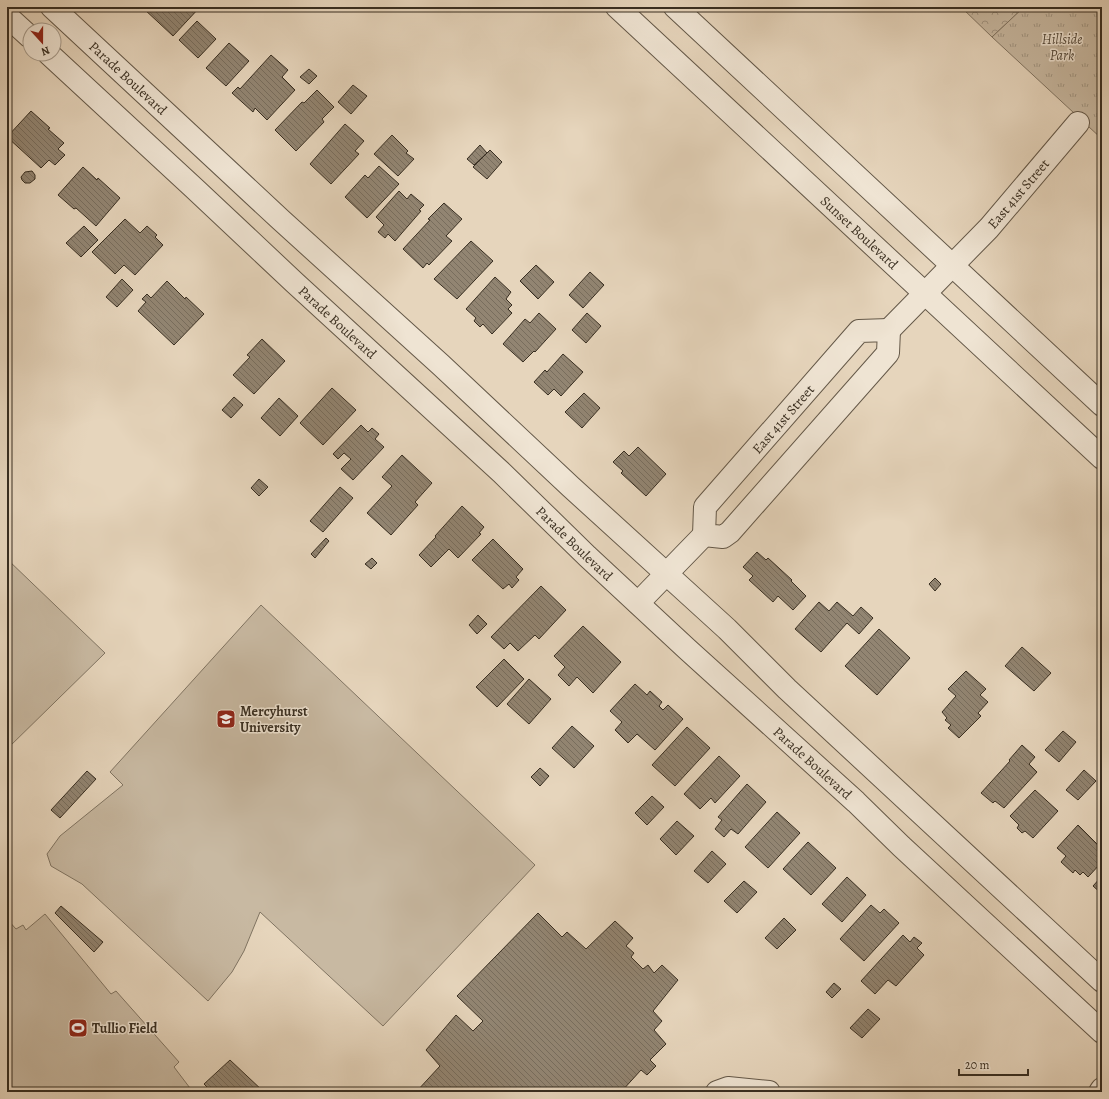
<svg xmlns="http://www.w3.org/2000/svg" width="1109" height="1099" font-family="Alegreya,serif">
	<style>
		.green { fill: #c8b9a2; stroke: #807462 }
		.forest { fill: url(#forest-crowns); stroke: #807462 }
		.park { fill: url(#park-tufts); stroke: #807462 }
		.building { fill: url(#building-back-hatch); stroke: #382e21 }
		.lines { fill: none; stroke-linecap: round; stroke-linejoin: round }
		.street-casing { stroke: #645848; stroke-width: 24 }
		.street { stroke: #efe4d3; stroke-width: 22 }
		.labels { text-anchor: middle; stroke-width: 3; stroke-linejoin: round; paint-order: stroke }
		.park-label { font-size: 14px; font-style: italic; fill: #554a3b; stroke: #efe4d3 }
		.street-label { font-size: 14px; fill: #382e21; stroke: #efe4d3 }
		.poi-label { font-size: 14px; font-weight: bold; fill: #382e21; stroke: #efe4d3; text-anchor: start }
	</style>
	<defs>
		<pattern id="forest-crowns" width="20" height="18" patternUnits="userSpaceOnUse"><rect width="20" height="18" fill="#c8b9a2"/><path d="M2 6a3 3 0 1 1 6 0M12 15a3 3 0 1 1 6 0" fill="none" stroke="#a39784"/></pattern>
		<pattern id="park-tufts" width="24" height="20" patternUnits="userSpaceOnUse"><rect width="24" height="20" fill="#c8b9a2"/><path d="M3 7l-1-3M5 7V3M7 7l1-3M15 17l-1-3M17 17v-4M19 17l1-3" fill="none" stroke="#a39784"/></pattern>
		<pattern id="building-back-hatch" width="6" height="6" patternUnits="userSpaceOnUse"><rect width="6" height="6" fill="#928572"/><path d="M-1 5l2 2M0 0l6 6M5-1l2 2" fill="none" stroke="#786d5d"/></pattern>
	</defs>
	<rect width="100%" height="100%" fill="#e6d5bc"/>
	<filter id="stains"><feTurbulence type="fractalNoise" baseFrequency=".005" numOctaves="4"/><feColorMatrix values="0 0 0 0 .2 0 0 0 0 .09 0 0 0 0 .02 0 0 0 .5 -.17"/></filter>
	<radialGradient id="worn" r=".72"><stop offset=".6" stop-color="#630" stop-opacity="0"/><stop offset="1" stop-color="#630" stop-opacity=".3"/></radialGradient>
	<path class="green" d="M 7,559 L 105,653 L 7,749 Z
		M 261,605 L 535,865 L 383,1026 L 260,912 L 244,951 L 232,972 L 208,1001 L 82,884 L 51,866 L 47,854 L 60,836 L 123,785 L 110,772 Z
		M 45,914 L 111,994 L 116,991 L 179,1062 L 174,1067 L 193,1092 L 7,1092 L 7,919 L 16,929 L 23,925 L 26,930 Z"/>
	<path class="forest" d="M 961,7 L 1024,7 L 992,37 Z"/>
	<path class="park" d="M 1024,7 L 1102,7 L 1102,139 L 992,37 Z"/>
	<path class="building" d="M 146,7 L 200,7 L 173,36 L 144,9 Z
		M 197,21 L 216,39 L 198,58 L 179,40 Z
		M 229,43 L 249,61 L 226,86 L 206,68 Z
		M 271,55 L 288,70 L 282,77 L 295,90 L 267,120 L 255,108 L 253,112 L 232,93 L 238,87 L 240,89 Z
		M 309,69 L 317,76 L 309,84 L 300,77 Z
		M 353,85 L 367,96 L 351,114 L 338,102 Z
		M 317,90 L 334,107 L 322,119 L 324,122 L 296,151 L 275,130 L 302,102 L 304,103 Z
		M 31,111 L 50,128 L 48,129 L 64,143 L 58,149 L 65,155 L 55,165 L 49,160 L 41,168 L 7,137 Z
		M 345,124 L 364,141 L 355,151 L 359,154 L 331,184 L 310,164 Z
		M 392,135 L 408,151 L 406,153 L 414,159 L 398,176 L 374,154 Z
		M 480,145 L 487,153 L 474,165 L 467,159 Z
		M 490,150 L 502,162 L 487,179 L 473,167 Z
		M 379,166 L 399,184 L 367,218 L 345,197 L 365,175 L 368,178 Z
		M 83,167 L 97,180 L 98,178 L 120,198 L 96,226 L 76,208 L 74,209 L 58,195 Z
		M 32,171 L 35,175 L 35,179 L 30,183 L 25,183 L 22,180 L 21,177 L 25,172 Z
		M 399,191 L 407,199 L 411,194 L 424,205 L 419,210 L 421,211 L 395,241 L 388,234 L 385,238 L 378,232 L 384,225 L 376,217 Z
		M 444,203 L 462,219 L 446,236 L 452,241 L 429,265 L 427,263 L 423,268 L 403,249 L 430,220 L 428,219 Z
		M 125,219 L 140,233 L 147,226 L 157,235 L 155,237 L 163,245 L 135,275 L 124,265 L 115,274 L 92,252 Z
		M 84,226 L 98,240 L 81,257 L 66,243 Z
		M 471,241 L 493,261 L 457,299 L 434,279 Z
		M 536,265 L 554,282 L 538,299 L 520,281 Z
		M 590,272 L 604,285 L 583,308 L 569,295 Z
		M 495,277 L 511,292 L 506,299 L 512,305 L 508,309 L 512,313 L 492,334 L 483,324 L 480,327 L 474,321 L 476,318 L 466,309 Z
		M 122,279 L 133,290 L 117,307 L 106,297 Z
		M 167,281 L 185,299 L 186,297 L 204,314 L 174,345 L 138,311 L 146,302 L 142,299 L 147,294 L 151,298 Z
		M 539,313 L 556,329 L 535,352 L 534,351 L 523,362 L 503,344 L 525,319 L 530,323 Z
		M 587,313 L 601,326 L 586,343 L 572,330 Z
		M 262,339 L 285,361 L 254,394 L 233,375 L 250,357 L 247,355 Z
		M 563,354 L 583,372 L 561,396 L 554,389 L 548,395 L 534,382 L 545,370 L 547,372 Z
		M 332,388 L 356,410 L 323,445 L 300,423 Z
		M 584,393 L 600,408 L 582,428 L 565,412 Z
		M 234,397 L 243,405 L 231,418 L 222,410 Z
		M 279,398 L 298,416 L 280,436 L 261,418 Z
		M 361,425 L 368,432 L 372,428 L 379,434 L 375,439 L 384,447 L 353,480 L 341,469 L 351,459 L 344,453 L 338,459 L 333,454 Z
		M 638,447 L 666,474 L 646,496 L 621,473 L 623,471 L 613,462 L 624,451 L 629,456 Z
		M 402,455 L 432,483 L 415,502 L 418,505 L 391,535 L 367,513 L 392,486 L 382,477 Z
		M 259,479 L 268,487 L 259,496 L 251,488 Z
		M 340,487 L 353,498 L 323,532 L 310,521 Z
		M 462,506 L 484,527 L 479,533 L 481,534 L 458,558 L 449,549 L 431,567 L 419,555 L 436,537 L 435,536 Z
		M 326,538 L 329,541 L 315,558 L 311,554 Z
		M 493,539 L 523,569 L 516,577 L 519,580 L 512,588 L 509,584 L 503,589 L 472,560 Z
		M 757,552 L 766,560 L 768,558 L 792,580 L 791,581 L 806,596 L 793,610 L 778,596 L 773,602 L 749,580 L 753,576 L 743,567 Z
		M 372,558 L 377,563 L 371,569 L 365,564 Z
		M 935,578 L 941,584 L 935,591 L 929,584 Z
		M 541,586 L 566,610 L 539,639 L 535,635 L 518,651 L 510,643 L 504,649 L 491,637 Z
		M 819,602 L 829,611 L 837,602 L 853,616 L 861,607 L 873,618 L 859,634 L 847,623 L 821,652 L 795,629 Z
		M 478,615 L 487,624 L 477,634 L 469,625 Z
		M 583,626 L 621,662 L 593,693 L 577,677 L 569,686 L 558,675 L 565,667 L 554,656 Z
		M 879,629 L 910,658 L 877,695 L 845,666 Z
		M 1022,647 L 1051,673 L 1034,691 L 1005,666 Z
		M 504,659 L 524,679 L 497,707 L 476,687 Z
		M 966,671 L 986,689 L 980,695 L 988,702 L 978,713 L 981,716 L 959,738 L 948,728 L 951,725 L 945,720 L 947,718 L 942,712 L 956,696 L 948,689 Z
		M 529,679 L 551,699 L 529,724 L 507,704 Z
		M 635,684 L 647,695 L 650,691 L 662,702 L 659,706 L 663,710 L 668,705 L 683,719 L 655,750 L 637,734 L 628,743 L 615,730 L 622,722 L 610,711 Z
		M 572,726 L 594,746 L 574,768 L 552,748 Z
		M 687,727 L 710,748 L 675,786 L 652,765 Z
		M 1063,731 L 1076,742 L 1059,762 L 1045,750 Z
		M 1022,745 L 1035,757 L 1029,764 L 1037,772 L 1004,808 L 995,801 L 993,803 L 981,793 L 1010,761 L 1009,760 Z
		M 719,756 L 740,776 L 715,803 L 711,798 L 700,809 L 684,794 Z
		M 540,768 L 549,776 L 540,786 L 531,777 Z
		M 1084,770 L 1096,781 L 1078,800 L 1066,790 Z
		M 87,771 L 96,779 L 60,818 L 51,810 Z
		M 747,784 L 766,802 L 738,834 L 731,829 L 724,837 L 715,829 L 722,820 L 718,817 Z
		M 1035,790 L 1058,811 L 1033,838 L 1025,831 L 1022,833 L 1017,828 L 1019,825 L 1010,816 Z
		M 652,796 L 664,807 L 647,825 L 635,813 Z
		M 777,812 L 800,833 L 768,868 L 745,847 Z
		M 677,821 L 694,836 L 676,855 L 660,839 Z
		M 1078,825 L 1102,849 L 1102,862 L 1088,877 L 1083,872 L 1080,875 L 1075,870 L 1073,873 L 1061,862 L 1066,856 L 1057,848 Z
		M 808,842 L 836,868 L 811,895 L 783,869 Z
		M 712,851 L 726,864 L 708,883 L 694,871 Z
		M 1102,876 L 1102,894 L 1093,886 Z
		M 847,877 L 866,895 L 842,922 L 822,904 Z
		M 744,881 L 757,892 L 737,913 L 724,901 Z
		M 871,905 L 880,913 L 884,909 L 899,923 L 864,961 L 840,939 Z
		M 61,906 L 103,942 L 94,952 L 55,913 Z
		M 538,913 L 562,937 L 567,932 L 586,949 L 615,921 L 633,938 L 626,946 L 634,953 L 631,957 L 643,969 L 648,965 L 654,973 L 662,965 L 678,980 L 653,1011 L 662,1021 L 654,1030 L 666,1044 L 650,1060 L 656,1066 L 647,1075 L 641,1070 L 621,1092 L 416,1092 L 440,1066 L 426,1050 L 456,1015 L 473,1031 L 483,1021 L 457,996 Z
		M 784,918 L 796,930 L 777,949 L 765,938 Z
		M 903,935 L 910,942 L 914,937 L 922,943 L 917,948 L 924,955 L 896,986 L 888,980 L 875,994 L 861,981 Z
		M 834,983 L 841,989 L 832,998 L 826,992 Z
		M 868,1009 L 880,1019 L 862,1038 L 850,1028 Z
		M 230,1060 L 264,1092 L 212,1092 L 204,1084 Z"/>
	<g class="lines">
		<defs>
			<g id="street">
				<path id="s1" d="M 52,7 L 281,220 L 441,365 L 571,487 L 727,629 L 787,689 L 1102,981"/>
				<path id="s2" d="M 617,7 L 1102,458"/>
				<path d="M 675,7 L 1102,405"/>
				<path d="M 7,16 L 30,37"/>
				<path id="s3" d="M 49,54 L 195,189 L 295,283 L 502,473 L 587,556 L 687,649 L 856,802 L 901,846 L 1102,1032"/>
				<path d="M 889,330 L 888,353 L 730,532 L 723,537 L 704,535 L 705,507 L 859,331 Z"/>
				<path id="s4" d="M 889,330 L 989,228 L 1078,123"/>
				<path d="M 638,603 L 704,535"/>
				<path d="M 717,1092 L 728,1088 L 769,1092"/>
				<path d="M 1100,1092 L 1102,1089"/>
			</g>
		</defs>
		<use href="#street" class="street-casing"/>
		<use href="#street" class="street"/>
	</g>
	<defs>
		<symbol id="university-square" viewBox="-11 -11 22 22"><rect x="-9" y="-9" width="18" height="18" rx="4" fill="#8f2418" stroke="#efe4d3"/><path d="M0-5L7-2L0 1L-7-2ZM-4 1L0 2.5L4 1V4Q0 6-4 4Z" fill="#fff"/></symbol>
		<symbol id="stadium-square" viewBox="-11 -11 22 22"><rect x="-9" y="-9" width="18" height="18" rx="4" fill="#8f2418" stroke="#efe4d3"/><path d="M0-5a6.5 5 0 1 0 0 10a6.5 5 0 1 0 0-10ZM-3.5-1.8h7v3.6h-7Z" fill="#fff"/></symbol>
	</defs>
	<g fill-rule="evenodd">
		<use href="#university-square" x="215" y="708" width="22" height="22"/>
		<use href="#stadium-square" x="67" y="1017" width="22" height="22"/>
	</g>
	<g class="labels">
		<g class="park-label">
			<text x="1062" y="44">Hillside<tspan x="1062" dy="16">Park</tspan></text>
		</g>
		<g class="street-label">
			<text dy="5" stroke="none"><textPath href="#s1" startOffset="104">Parade Boulevard</textPath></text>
			<text dy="5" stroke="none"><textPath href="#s4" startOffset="188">East 41st Street</textPath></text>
			<text dy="5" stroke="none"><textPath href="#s2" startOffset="331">Sunset Boulevard</textPath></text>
			<text dy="5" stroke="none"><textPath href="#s3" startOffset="394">Parade Boulevard</textPath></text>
			<text transform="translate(783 419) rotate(-49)" y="5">East 41st Street</text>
			<text dy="5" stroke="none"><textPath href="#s3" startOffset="718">Parade Boulevard</textPath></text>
			<text dy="5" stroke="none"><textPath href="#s3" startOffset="1042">Parade Boulevard</textPath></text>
		</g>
		<g class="poi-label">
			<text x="240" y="716">Mercyhurst<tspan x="240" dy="16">University</tspan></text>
			<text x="92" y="1033">Tullio Field</text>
		</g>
	</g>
	<rect width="1109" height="1099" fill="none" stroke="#e6d5bc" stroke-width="24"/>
	<rect x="8" y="8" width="1093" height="1083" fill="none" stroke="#382e21" stroke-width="2"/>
	<rect x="12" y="12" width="1085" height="1075" fill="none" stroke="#382e21"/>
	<g transform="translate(42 42) rotate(159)"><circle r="19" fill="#efe4d3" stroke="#a69b8c"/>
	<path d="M0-3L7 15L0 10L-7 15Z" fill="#8f2418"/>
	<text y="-6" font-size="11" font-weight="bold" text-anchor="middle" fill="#382e21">N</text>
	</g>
	<path d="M959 1069v6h69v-6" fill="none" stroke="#382e21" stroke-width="2"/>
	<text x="965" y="1069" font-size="12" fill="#382e21" stroke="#efe4d3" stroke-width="3" paint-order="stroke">20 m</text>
	<rect width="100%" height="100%" filter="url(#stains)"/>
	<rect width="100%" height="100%" fill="url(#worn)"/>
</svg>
